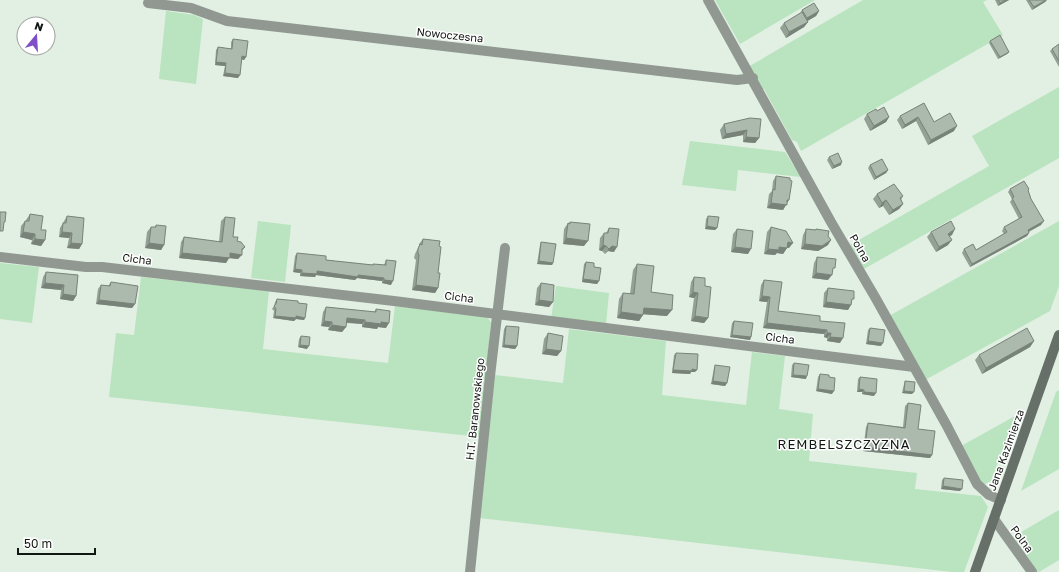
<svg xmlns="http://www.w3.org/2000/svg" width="1059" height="572" font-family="'Golos Text',sans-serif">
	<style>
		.green { fill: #bae3bf }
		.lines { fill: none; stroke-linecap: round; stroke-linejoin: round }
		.street { stroke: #919892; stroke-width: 10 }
		.secondary { stroke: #677068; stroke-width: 10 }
		.wall { fill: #93a095 }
		.shaded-wall { fill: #788279 }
		.building { fill: #abbaad; stroke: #788279 }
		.labels { text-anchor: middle; stroke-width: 3; stroke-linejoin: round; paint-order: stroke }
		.street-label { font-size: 11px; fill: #121713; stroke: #fff }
		.quarter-label { font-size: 13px; letter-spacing: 1px; fill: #121713; stroke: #fff }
	</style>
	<rect width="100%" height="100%" fill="#e1f0e3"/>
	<path class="green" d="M 715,0 L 815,0 L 740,44 Z
		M 863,0 L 987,0 L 983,2 L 1003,35 L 801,151 L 797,142 L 792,140 L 764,89 L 762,90 L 748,67 Z
		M 166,11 L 194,15 L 203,19 L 196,84 L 159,79 Z
		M 1059,87 L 1059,158 L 864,269 L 850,245 L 989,166 L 972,136 Z
		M 690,141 L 785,152 L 801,177 L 738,170 L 736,191 L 682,185 Z
		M 258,221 L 291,225 L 285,282 L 251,278 Z
		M 1059,221 L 1059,286 L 1050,311 L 925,380 L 889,316 Z
		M 0,263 L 39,267 L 32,323 L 0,319 Z
		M 141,277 L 269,291 L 263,349 L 388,363 L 395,306 L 486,316 L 491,322 L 480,437 L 109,397 L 116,333 L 134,335 Z
		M 556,286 L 609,293 L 606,324 L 551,319 Z
		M 569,329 L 666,341 L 662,395 L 746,405 L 752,352 L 785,356 L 779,409 L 813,414 L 809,461 L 917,473 L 915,489 L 981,496 L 988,507 L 964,572 L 952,572 L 479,518 L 495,375 L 563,383 Z
		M 1059,390 L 1059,469 L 1021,491 L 1056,392 Z
		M 1015,416 L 991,481 L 981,486 L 961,446 Z
		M 1059,510 L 1059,560 L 1039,572 L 1035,572 L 1011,538 Z"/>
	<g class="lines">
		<path class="street" d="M 708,0 L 831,222 L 875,297 L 947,426 L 977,484 L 989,495 L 1001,500
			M 148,3 L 191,8 L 227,21 L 737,80 L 753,78
			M 0,257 L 86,267 L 102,267 L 394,301 L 914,367
			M 994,519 L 1032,572
			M 470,572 L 490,376 L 505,248"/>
		<path class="secondary" d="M 975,572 L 1059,335"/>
	</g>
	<path class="wall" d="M 995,0 L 1009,0 L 998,6 Z
		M 1026,0 L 1047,0 L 1045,2 L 1032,10 Z
		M 802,10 L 819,11 L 816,16 L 807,21 L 808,22 L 804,27 L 786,38 L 780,28 L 784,23 L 800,14 Z
		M 233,39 L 246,57 L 244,60 L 242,59 L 238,78 L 223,76 L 225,66 L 215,65 L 216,50 L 218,47 L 231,49 L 231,42 Z
		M 990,41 L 1009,52 L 1007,54 L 998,59 L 989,43 Z
		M 1059,44 L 1059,67 L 1050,51 L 1052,49 Z
		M 924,103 L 934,122 L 954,131 L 928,145 L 916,121 L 902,129 L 897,120 L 900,116 Z
		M 877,111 L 889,117 L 886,122 L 870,131 L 864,119 L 867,114 Z
		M 750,118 L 759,138 L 755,143 L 743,142 L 743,135 L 722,139 L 720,130 L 724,124 Z
		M 829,157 L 841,165 L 832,169 L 827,160 Z
		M 870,165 L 888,170 L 886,173 L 874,180 L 868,168 Z
		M 776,176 L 787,203 L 783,210 L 767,208 L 769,194 L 772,191 L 773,181 Z
		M 1010,189 L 1028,191 L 1041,225 L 1029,232 L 1027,236 L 970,267 L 962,253 L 964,249 L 976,250 L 1004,234 L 1002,231 L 1004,227 L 1019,219 L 1010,202 L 1012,199 L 1008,192 Z
		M 877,194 L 903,196 L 901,200 L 903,204 L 899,209 L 889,215 L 883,206 L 879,208 L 873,199 Z
		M 30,214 L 41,230 L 45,240 L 41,246 L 31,244 L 32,240 L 20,237 L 21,226 L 25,221 L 26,221 L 26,220 Z
		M 67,216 L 82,244 L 79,249 L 67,248 L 69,238 L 59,237 L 60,228 Z
		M 708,216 L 717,228 L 715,230 L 705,229 L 706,219 Z
		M 225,217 L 233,237 L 237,241 L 245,247 L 242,251 L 238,259 L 229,258 L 226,263 L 179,258 L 181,242 L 184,237 L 219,242 L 221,221 Z
		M 570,222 L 584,246 L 563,244 L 564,229 L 568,223 L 569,224 Z
		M 156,225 L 164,245 L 161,250 L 145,248 L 147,232 L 151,227 L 155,227 Z
		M 771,227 L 789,248 L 787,248 L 783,254 L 777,253 L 775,255 L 764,254 L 767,232 Z
		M 609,228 L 614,252 L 608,251 L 605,254 L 602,251 L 599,250 L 600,238 L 604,233 L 606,233 Z
		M 737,229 L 748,254 L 731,252 L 733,234 Z
		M 806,229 L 815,230 L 816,229 L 828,245 L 818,251 L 801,249 L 803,235 Z
		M 931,232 L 952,235 L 949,236 L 948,245 L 936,252 L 927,237 Z
		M 423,239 L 439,246 L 438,273 L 438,288 L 435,293 L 412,290 L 416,260 L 414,258 L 415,254 L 419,246 L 419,244 Z
		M 541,242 L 553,263 L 552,265 L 537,264 L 540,245 Z
		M 297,253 L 326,260 L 372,265 L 373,264 L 384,265 L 386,260 L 391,285 L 382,283 L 382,281 L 357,278 L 355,280 L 316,275 L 315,277 L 300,276 L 300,273 L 293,272 L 295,256 Z
		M 817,257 L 828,280 L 812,278 L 814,263 Z
		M 586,262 L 594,267 L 599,281 L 597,284 L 582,282 L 584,264 Z
		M 637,264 L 651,292 L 667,316 L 643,314 L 639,321 L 617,318 L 619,299 L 623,293 L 630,294 L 633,270 Z
		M 46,272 L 78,275 L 76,296 L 73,301 L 60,299 L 61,290 L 41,288 L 43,277 Z
		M 694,277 L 705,286 L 708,318 L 704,323 L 691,321 L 694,298 L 689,297 L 691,282 Z
		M 764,280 L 778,311 L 820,321 L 840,343 L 827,341 L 827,338 L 824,337 L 824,334 L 763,328 L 767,302 L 759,301 L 761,285 Z
		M 111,282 L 135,304 L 132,308 L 96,304 L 98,289 L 101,285 L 108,286 Z
		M 541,283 L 553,302 L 549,307 L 535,305 L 537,288 Z
		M 828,288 L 852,302 L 848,310 L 823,307 L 824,293 Z
		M 277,299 L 298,303 L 305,318 L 304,320 L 296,319 L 294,321 L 273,318 L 274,311 L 272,309 L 274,306 L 275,302 Z
		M 326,307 L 374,312 L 376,309 L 386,328 L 378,327 L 377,329 L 362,327 L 362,324 L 346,323 L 346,327 L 342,332 L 328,330 L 329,327 L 321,326 L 323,312 Z
		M 734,321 L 751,337 L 750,340 L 730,337 L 732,323 Z
		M 506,326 L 517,346 L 515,349 L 502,347 L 504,329 Z
		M 870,328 L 881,346 L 866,344 L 868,330 Z
		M 548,333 L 561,351 L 557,356 L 542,354 L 544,339 Z
		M 301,336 L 307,349 L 298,347 L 299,339 Z
		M 1034,341 L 1030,347 L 982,374 L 975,360 L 979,355 Z
		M 676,353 L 695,372 L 691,372 L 690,374 L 672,373 L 674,355 Z
		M 794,363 L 806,379 L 791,377 L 792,365 Z
		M 715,365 L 727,383 L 725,386 L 711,384 L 714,368 Z
		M 820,374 L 829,377 L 832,394 L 816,391 L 818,377 Z
		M 860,377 L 874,396 L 862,394 L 862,392 L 857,392 L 858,379 Z
		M 905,381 L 912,394 L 902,393 L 904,384 Z
		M 908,403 L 918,429 L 932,455 L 930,458 L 863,451 L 866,427 L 868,423 L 903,427 L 905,406 Z
		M 944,478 L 960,491 L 941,489 L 942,480 Z"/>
	<path class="shaded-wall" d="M 1006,0 L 1009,0 L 998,6 L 1000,3 Z
		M 1047,0 L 1045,2 L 1032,10 L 1034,7 Z
		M 819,11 L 816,16 L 804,23 L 807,18 Z
		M 808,22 L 804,27 L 786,38 L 789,32 Z
		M 1009,52 L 1007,54 L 998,59 L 1000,57 Z
		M 242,56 L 246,57 L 244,60 L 240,59 Z
		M 216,62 L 226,63 L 225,66 L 215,65 Z
		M 225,73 L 240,75 L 238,78 L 223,76 Z
		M 889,117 L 886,122 L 870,131 L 874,126 Z
		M 918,117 L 916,121 L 902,129 L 905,125 Z
		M 957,126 L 954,131 L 928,145 L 931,140 Z
		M 747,130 L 743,135 L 722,139 L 726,134 Z
		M 746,137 L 759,138 L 755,143 L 743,142 Z
		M 842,162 L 841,165 L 832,169 L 834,166 Z
		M 888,170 L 886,173 L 874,180 L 876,177 Z
		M 787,200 L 789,200 L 783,210 L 767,208 L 771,203 Z
		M 886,200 L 883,206 L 879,208 L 882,203 Z
		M 903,204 L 899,209 L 889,215 L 893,210 Z
		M 1044,221 L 1041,225 L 1025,233 L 1028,230 Z
		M 707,226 L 717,228 L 715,230 L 705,229 Z
		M 955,229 L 952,235 L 944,239 L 948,234 Z
		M 23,232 L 35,234 L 32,240 L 20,237 Z
		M 62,232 L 72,233 L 69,238 L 59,237 Z
		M 1029,233 L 1027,236 L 970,267 L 972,264 Z
		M 566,238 L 588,241 L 584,246 L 563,244 Z
		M 35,239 L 45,240 L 41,246 L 31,244 Z
		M 831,240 L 828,245 L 818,251 L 801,249 L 805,244 Z
		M 952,240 L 948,245 L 936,252 L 939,247 Z
		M 788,242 L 793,243 L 789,248 L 784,247 Z
		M 71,243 L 82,244 L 79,249 L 67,248 Z
		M 149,243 L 164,245 L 161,250 L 145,248 Z
		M 603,245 L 606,246 L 602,251 L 599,250 Z
		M 612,246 L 617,247 L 614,252 L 608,251 L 605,254 L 609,249 Z
		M 735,247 L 751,249 L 748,254 L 731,252 Z
		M 779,247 L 787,248 L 783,254 L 777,253 L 775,255 L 764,254 L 768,249 Z
		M 182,253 L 230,253 L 242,255 L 238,259 L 229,258 L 226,263 L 179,258 Z
		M 539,261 L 553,263 L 552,265 L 537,264 Z
		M 295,269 L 302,270 L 300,273 L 293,272 Z
		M 317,271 L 358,275 L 384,278 L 382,281 L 357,278 L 355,280 L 316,275 L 315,277 L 300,276 L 302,273 Z
		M 816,273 L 832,275 L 828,280 L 812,278 Z
		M 583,279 L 599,281 L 597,284 L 582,282 Z
		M 384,280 L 393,281 L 391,285 L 382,283 Z
		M 45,283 L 64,285 L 61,290 L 41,288 Z
		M 416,285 L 438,288 L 435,293 L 412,290 Z
		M 693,292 L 698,293 L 694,298 L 689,297 Z
		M 63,294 L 76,296 L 73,301 L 60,299 Z
		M 762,296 L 770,297 L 767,302 L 759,301 Z
		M 99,300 L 135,304 L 132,308 L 96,304 Z
		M 539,300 L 553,302 L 549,307 L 535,305 Z
		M 826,302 L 851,305 L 848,310 L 823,307 Z
		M 644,308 L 672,310 L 667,316 L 640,314 Z
		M 621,312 L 643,315 L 639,321 L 617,318 Z
		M 275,316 L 296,316 L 305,318 L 304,320 L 296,319 L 294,321 L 273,318 Z
		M 695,316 L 708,318 L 704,323 L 691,321 Z
		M 347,318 L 365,320 L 362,324 L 343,322 Z
		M 324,321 L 332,322 L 329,327 L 321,326 Z
		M 365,322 L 381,322 L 389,323 L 386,328 L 378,327 L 377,329 L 362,327 Z
		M 767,323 L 827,330 L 824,334 L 763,328 Z
		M 332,325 L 346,327 L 342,332 L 328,330 Z
		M 827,333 L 831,333 L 827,338 L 824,337 Z
		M 732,335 L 751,337 L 750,340 L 730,337 Z
		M 830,337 L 843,338 L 840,343 L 827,341 Z
		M 868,341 L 883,343 L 881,346 L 866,344 Z
		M 1034,341 L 1030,347 L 982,374 L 986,368 Z
		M 300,345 L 309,346 L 307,349 L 298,347 Z
		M 504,345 L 517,346 L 515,349 L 502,347 Z
		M 546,349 L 561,351 L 557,356 L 542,354 Z
		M 692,369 L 697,370 L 695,372 L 691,372 L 690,374 L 672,373 L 673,370 Z
		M 793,375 L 807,376 L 806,379 L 791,377 Z
		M 713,381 L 727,383 L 725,386 L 711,384 Z
		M 818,389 L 834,391 L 832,394 L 816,391 Z
		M 859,389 L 864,390 L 862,392 L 857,392 Z
		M 904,391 L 914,392 L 912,394 L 902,393 Z
		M 864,392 L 876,393 L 874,396 L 862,394 Z
		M 865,447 L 932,455 L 930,458 L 863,451 Z
		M 943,486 L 962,489 L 960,491 L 941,489 Z"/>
	<path class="building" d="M 998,0 L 1006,0 L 1000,3 Z
		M 1029,0 L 1046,0 L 1034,7 Z
		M 814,3 L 819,11 L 807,18 L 802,10 Z
		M 802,12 L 808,22 L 789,32 L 784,23 Z
		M 1000,35 L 1009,52 L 1000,57 L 990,41 Z
		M 233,39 L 248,41 L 246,57 L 242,56 L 240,75 L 225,73 L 226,63 L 216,62 L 218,47 L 232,49 Z
		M 1059,44 L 1059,61 L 1052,49 Z
		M 924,103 L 934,122 L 950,113 L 957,126 L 931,140 L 918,117 L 905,125 L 900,116 Z
		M 884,107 L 889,117 L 874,126 L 867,114 L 876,109 L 877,111 Z
		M 750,118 L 761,119 L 759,138 L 746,137 L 747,130 L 726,134 L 724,124 Z
		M 838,153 L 842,162 L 834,166 L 829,157 Z
		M 882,159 L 888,170 L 876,177 L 870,165 Z
		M 776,176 L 790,178 L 790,180 L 792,181 L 789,200 L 787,200 L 787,205 L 771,203 L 773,189 L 775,190 Z
		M 1024,181 L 1029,189 L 1028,190 L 1031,199 L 1044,221 L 1028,230 L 1029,233 L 972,264 L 964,249 L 973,244 L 976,250 L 1007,232 L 1004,227 L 1022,217 L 1012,198 L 1014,197 L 1010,189 Z
		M 894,184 L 903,196 L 900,198 L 903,204 L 893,210 L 886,200 L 882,203 L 877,194 Z
		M 0,212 L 6,212 L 5,222 L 4,222 L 3,231 L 0,231 Z
		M 30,214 L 43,216 L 41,230 L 46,230 L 45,240 L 35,239 L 35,234 L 23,232 L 25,221 L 29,221 Z
		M 67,216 L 84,218 L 82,244 L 71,243 L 72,233 L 62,232 L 63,223 L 66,223 Z
		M 708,216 L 719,217 L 717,228 L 707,226 Z
		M 225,217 L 235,218 L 233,237 L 238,237 L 237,241 L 241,242 L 245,247 L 242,249 L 242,255 L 230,253 L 230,258 L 182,253 L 184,237 L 222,242 Z
		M 951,221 L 955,229 L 948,234 L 952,240 L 939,247 L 931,232 Z
		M 570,222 L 590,224 L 588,241 L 566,238 L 568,223 L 570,224 Z
		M 156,225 L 166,226 L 164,245 L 149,243 L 151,227 L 156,227 Z
		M 771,227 L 786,231 L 793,243 L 788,242 L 787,248 L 779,247 L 779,250 L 768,249 Z
		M 609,228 L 619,229 L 617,247 L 612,246 L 609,249 L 606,246 L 603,245 L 604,233 L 608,233 Z
		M 737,229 L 753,231 L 751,249 L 735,247 Z
		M 806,229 L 816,230 L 816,229 L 829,231 L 828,236 L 831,240 L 822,246 L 805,244 Z
		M 423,239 L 440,241 L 439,246 L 441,247 L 438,273 L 440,273 L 438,288 L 416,285 L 419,255 L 418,253 L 418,249 L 420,244 L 422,245 Z
		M 541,242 L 556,244 L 553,263 L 539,261 Z
		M 297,253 L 326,256 L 326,260 L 373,265 L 373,264 L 386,265 L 386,260 L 396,261 L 393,281 L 384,280 L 384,278 L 358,275 L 358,277 L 317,271 L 317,274 L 302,273 L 302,270 L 295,269 Z
		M 817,257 L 836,259 L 835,268 L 833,268 L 832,275 L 816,273 Z
		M 586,262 L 594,263 L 594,267 L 601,268 L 599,281 L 583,279 Z
		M 637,264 L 654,266 L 651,292 L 673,295 L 672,310 L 644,308 L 643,315 L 621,312 L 623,293 L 634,294 Z
		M 46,272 L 78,275 L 76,296 L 63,294 L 64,285 L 45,283 Z
		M 694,277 L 705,278 L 705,286 L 711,287 L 708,318 L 695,316 L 698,293 L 693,292 Z
		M 764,280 L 782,282 L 778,311 L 820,316 L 820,321 L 845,323 L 843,338 L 830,337 L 831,333 L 827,333 L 827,330 L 767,323 L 770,297 L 762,296 Z
		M 111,282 L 138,286 L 135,304 L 99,300 L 101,285 L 110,286 Z
		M 541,283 L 554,285 L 553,302 L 539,300 Z
		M 828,288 L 854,291 L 854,299 L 852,299 L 851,305 L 826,302 Z
		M 277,299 L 298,301 L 298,303 L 307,304 L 305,318 L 296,316 L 296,318 L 275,316 L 276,309 L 274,306 L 276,304 Z
		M 326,307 L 376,312 L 376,309 L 390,311 L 389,323 L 381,322 L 381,324 L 365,322 L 365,320 L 347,318 L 346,327 L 332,325 L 332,322 L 324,321 Z
		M 734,321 L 753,323 L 751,337 L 732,335 Z
		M 506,326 L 519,327 L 517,346 L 504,345 Z
		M 870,328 L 885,330 L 883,343 L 868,341 Z
		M 1027,328 L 1034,341 L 986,368 L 979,355 Z
		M 548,333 L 563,336 L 561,351 L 546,349 Z
		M 301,336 L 310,337 L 309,346 L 300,345 Z
		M 676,353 L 698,354 L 697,370 L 692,369 L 692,371 L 673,370 Z
		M 794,363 L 809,365 L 807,376 L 793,375 Z
		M 715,365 L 730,367 L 727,383 L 713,381 Z
		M 820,374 L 829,375 L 829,377 L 835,378 L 834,391 L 818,389 Z
		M 860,377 L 877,379 L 876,393 L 864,392 L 864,390 L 859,389 Z
		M 905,381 L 915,382 L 914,392 L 904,391 Z
		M 908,403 L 921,405 L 918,429 L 935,431 L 932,455 L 865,447 L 868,423 L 905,428 Z
		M 944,478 L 963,480 L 962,489 L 943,486 Z"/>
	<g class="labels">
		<g class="street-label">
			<text transform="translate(450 35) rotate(6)" y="4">Nowoczesna</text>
			<text transform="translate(860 248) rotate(60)" y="4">Polna</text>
			<text transform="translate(137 259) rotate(7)" y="4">Cicha</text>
			<text transform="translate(459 297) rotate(7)" y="4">Cicha</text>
			<text transform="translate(780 338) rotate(7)" y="4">Cicha</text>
			<text transform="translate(475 409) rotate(-84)" y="4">H.T. Baranowskiego</text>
			<text transform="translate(1006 450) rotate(-70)" y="4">Jana Kazimierza</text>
			<text transform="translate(1022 539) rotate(54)" y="4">Polna</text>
		</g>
		<g class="quarter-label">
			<text x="844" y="449">REMBELSZCZYZNA</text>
		</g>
	</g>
	<g transform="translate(36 36) rotate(18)"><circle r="19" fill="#ffffff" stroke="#a0a2a1"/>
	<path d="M0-3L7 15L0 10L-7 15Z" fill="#7f4fc7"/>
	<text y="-6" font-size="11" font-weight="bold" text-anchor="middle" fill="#121713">N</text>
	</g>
	<path d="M18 548v6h77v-6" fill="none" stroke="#121713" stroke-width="2"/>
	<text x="24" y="548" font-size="12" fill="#121713" stroke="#ffffff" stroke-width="3" paint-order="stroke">50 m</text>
</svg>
